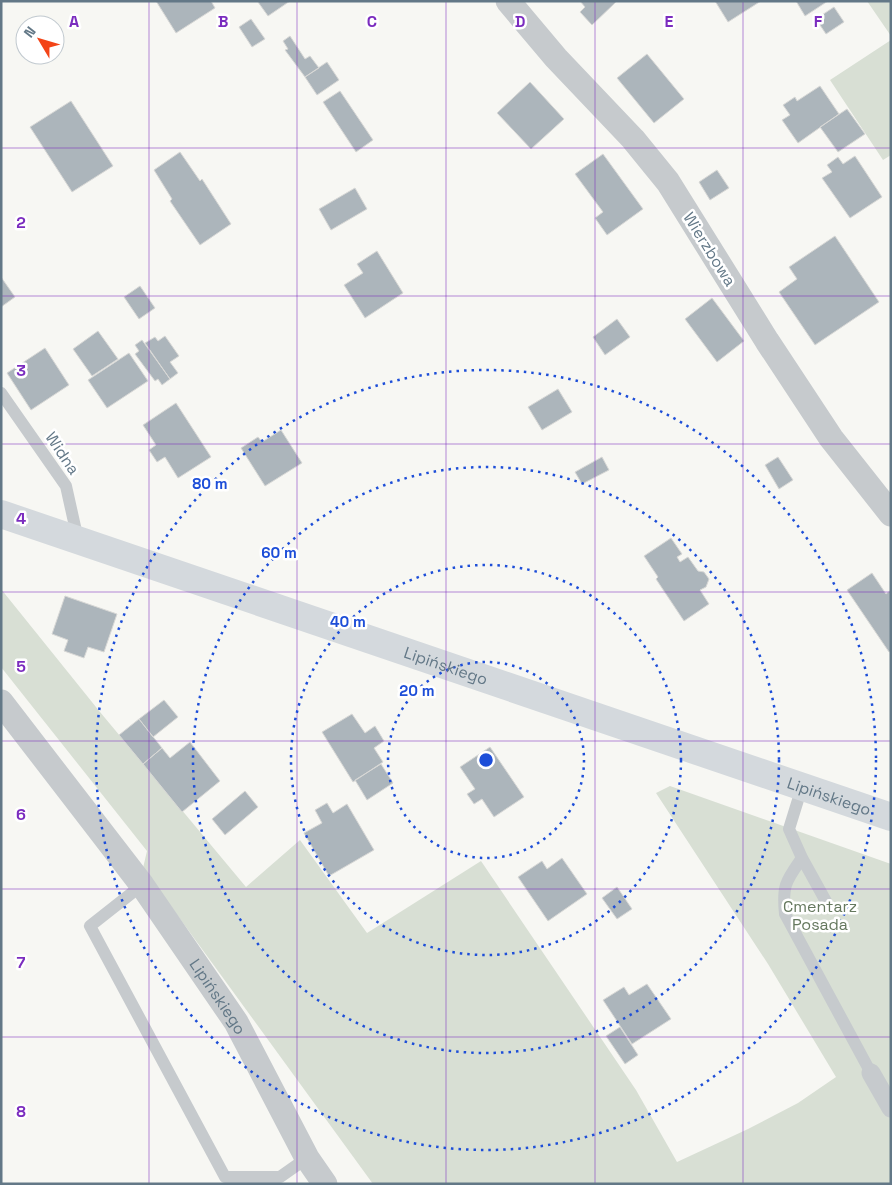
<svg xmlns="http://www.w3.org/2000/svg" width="892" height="1185" font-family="'Space Grotesk',sans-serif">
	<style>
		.green { fill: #d8dfd4 }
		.building { fill: #acb5bb; stroke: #d8d8d6 }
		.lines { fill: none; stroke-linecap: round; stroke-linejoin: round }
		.service { stroke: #c6cacd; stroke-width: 12 }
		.pedestrian { stroke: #c6cacd; stroke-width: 19 }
		.minor { stroke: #c6cacd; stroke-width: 25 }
		.primary { stroke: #d4d9dd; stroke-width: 28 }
		.grid { fill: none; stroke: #7b2cbf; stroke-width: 1; stroke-opacity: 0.55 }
		.ring { fill: none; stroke: #1d4ed8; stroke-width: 2.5; stroke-dasharray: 2.5 5 }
		.labels { text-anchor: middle; stroke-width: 5; stroke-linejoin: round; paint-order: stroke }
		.street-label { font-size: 16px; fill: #637887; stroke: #fff }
		.park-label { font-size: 16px; fill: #65785e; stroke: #fff }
		.grid-label { font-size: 16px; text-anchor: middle; font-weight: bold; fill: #7b2cbf; stroke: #fff; stroke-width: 5; stroke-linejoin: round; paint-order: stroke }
		.centre { fill: #1d4ed8; stroke: #fff; stroke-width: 2.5 }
		.ring-label { font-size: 15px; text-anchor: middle; font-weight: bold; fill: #1d4ed8; stroke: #fff; stroke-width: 5; stroke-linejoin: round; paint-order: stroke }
	</style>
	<rect width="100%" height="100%" fill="#f7f7f3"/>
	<path class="green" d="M 867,1 L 891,1 L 891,36 Z
		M 891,40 L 891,155 L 883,160 L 830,80 Z
		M 1,589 L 100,712 L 246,887 L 300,840 L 367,933 L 481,861 L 636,1090 L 677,1162 L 748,1129 L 798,1103 L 836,1077 L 768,964 L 656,793 L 670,786 L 891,864 L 891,1184 L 373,1184 L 143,868 L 147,851 L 1,667 Z"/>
	<path class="building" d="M 156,1 L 211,1 L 215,8 L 176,33 Z
		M 260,1 L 290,1 L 268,16 L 258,2 Z
		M 580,1 L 615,1 L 616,2 L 592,25 L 580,12 L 585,7 Z
		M 715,1 L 761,1 L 728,22 Z
		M 796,1 L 828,1 L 805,16 Z
		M 834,7 L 844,22 L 826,34 L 816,19 Z
		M 251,19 L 265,39 L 252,47 L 239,27 Z
		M 290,36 L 305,59 L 310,56 L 319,68 L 305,77 L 285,50 L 288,49 L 283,41 Z
		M 647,54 L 684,99 L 654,123 L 617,78 Z
		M 327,62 L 339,80 L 317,95 L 305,77 Z
		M 530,82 L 564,119 L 531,149 L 497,113 Z
		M 820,86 L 839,114 L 798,143 L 782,120 L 790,115 L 783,105 L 795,97 L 797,101 Z
		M 340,91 L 373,140 L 356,152 L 323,102 Z
		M 71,101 L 113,166 L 72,192 L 30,127 Z
		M 847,109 L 865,134 L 838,152 L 820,127 Z
		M 180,152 L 200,181 L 202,179 L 231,224 L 200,245 L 170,201 L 172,199 L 154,170 Z
		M 603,154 L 643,209 L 607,235 L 595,218 L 603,212 L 575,174 Z
		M 855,156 L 882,197 L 850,218 L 822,178 L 832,172 L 827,165 L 838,157 L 843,164 Z
		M 717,170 L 729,188 L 710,200 L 699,182 Z
		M 355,188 L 367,209 L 331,230 L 319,209 Z
		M 835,236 L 879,302 L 815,345 L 779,292 L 797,279 L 789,267 Z
		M 377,251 L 403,293 L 365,318 L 344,285 L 363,273 L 357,264 Z
		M 1,277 L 15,297 L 1,307 Z
		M 140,286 L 155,308 L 139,319 L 124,297 Z
		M 712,298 L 744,341 L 717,362 L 685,319 Z
		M 617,319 L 630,337 L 605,355 L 593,337 Z
		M 98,331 L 118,359 L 92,376 L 73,349 Z
		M 165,336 L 179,356 L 170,362 L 178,373 L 170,379 L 145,343 L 155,337 L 158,341 Z
		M 142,340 L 170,379 L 162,385 L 158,379 L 155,381 L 135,354 L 139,351 L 135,345 Z
		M 45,348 L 69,385 L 31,410 L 7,373 Z
		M 129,353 L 148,381 L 107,408 L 88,380 Z
		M 558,389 L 572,412 L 542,430 L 528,407 Z
		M 176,403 L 211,457 L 178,478 L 165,457 L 157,462 L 149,450 L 156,445 L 143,425 Z
		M 281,430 L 302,463 L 265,486 L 241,448 L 258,437 L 262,442 Z
		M 602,457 L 609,470 L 582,484 L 575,472 Z
		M 778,457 L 793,480 L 779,489 L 765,465 Z
		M 671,538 L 682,554 L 677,557 L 680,562 L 688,557 L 698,571 L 704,572 L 709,579 L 706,587 L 700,590 L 709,604 L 684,621 L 656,579 L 658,577 L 644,556 Z
		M 872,573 L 886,594 L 891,590 L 891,651 L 889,652 L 847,590 Z
		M 65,596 L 117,614 L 104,652 L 88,647 L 84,658 L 64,651 L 68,640 L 52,634 Z
		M 164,700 L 178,717 L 153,737 L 139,719 Z
		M 352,714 L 365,733 L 375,726 L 384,741 L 374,748 L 383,762 L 353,782 L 322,732 Z
		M 139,719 L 162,748 L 143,764 L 119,735 Z
		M 190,742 L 220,781 L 182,812 L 143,764 L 162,748 L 170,758 Z
		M 490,747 L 524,797 L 494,817 L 482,799 L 474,804 L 467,794 L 475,789 L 460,767 Z
		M 381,764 L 393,783 L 367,800 L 355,780 Z
		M 245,791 L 258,807 L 225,835 L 212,819 Z
		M 327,803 L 333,813 L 347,804 L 374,850 L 329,876 L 304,833 L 322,823 L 315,810 Z
		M 562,858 L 587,894 L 548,921 L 518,877 L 542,861 L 547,869 Z
		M 617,887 L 632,909 L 617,919 L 602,898 Z
		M 647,984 L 671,1019 L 632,1044 L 603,1000 L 624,987 L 629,995 Z
		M 620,1027 L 638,1055 L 625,1064 L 606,1036 Z"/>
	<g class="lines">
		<path class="service" d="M 1,393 L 66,486 L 78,540
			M 802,787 L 789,829 L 802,858 L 828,905
			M 802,858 C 786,881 782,885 785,914 L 871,1073
			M 142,885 L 90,926 L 225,1177 L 280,1177 L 307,1158"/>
		<path class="pedestrian" d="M 871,1073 L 891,1108"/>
		<g class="minor">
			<path d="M 508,1 L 556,58 L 633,139 L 668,182 L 767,341 L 831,438 L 891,514"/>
			<path id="s1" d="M 1,702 L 142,885 L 236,1022 L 307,1158 L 325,1184"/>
		</g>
		<path class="primary" id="s2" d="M 1,514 L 891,817"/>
	</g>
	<path class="grid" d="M 149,1 L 149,1184M 297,1 L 297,1184M 446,1 L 446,1184M 595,1 L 595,1184M 743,1 L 743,1184M 1,148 L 891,148M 1,296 L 891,296M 1,444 L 891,444M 1,592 L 891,592M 1,741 L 891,741M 1,889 L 891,889M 1,1037 L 891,1037"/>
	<g class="ring">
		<circle cx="486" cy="760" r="98"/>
		<circle cx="486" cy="760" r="195"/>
		<circle cx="486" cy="760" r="293"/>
		<circle cx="486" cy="760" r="390"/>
	</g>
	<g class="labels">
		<g class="street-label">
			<text transform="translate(710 249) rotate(58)" y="6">Wierzbowa</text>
			<text transform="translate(63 453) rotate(56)" y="6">Widna</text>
			<text dy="6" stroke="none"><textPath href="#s2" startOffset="470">Lipińskiego</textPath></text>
			<text dy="6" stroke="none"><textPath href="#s2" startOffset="875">Lipińskiego</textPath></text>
			<text dy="6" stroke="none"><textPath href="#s1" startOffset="366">Lipińskiego</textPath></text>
		</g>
		<g class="park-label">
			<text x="820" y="912">Cmentarz<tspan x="820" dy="18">Posada</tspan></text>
		</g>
	</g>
	<g class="grid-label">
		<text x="74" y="27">A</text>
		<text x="223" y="27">B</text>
		<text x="372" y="27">C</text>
		<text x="520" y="27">D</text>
		<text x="669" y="27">E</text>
		<text x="818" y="27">F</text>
		<text x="21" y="228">2</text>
		<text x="21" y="376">3</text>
		<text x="21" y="524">4</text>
		<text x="21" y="672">5</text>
		<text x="21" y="820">6</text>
		<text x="21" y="968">7</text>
		<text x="21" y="1117">8</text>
	</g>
	<circle cx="486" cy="760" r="8" class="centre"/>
	<g class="ring-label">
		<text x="210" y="489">80 m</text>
		<text x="279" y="558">60 m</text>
		<text x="348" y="627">40 m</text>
		<text x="417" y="696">20 m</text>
	</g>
	<rect width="892" height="1185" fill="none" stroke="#637887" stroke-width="5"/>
	<g transform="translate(40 40) rotate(308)"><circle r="24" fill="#ffffff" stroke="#c1c9cf"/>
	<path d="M0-4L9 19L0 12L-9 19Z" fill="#f34417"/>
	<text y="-8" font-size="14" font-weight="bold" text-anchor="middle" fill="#637887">N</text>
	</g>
</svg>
